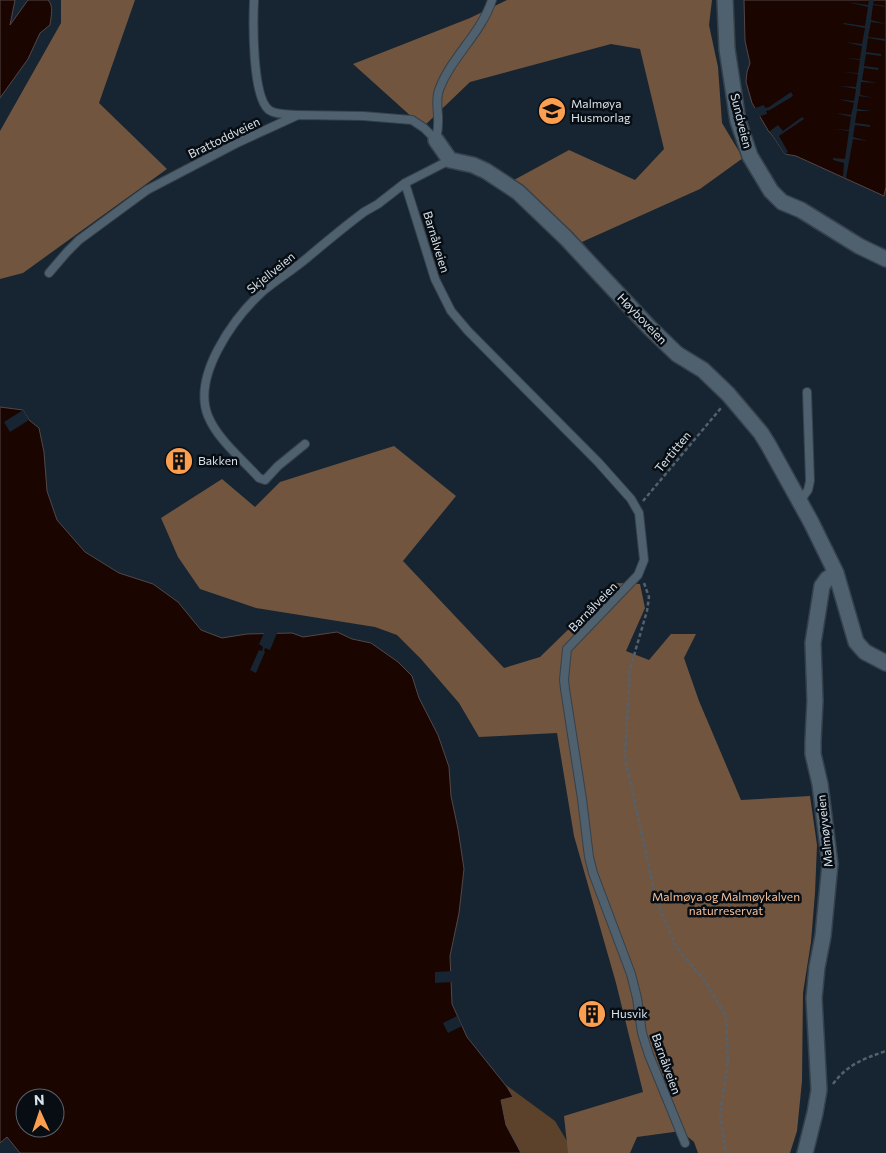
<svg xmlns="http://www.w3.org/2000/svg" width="886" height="1153" font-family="Commissioner,sans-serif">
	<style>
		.green { fill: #5c412b }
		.forest { fill: #71553f }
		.water { fill: #1a0500; stroke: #534746; fill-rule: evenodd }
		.pier { fill: #162531 }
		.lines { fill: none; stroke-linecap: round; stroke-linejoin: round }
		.service-casing { stroke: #35414b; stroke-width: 10 }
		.minor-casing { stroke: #35414b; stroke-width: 18 }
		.path { stroke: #54616c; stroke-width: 2.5; stroke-dasharray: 4 2.5; stroke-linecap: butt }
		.service { stroke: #4f606e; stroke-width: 8 }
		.minor { stroke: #4f606e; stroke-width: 15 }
		.labels { text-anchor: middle; stroke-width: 5; stroke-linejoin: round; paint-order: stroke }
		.poi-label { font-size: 12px; fill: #d8e2ea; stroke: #070d13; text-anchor: start }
		.street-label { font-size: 12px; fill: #d8e2ea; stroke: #070d13 }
		.park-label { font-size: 12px; fill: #f6c199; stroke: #070d13 }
	</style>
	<rect width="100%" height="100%" fill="#162531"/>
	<path class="green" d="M 506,1085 L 555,1121 L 574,1153 L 403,1153 Z"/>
	<path class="forest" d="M 61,0 L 135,0 L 99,103 L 167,169 L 23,273 L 0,279 L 0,131 L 61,23 Z
		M 507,0 L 712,0 L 709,25 L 718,67 L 722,123 L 743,158 L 700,189 L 573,246 L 505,185 L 569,150 L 635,180 L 664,149 L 640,49 L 611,44 L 470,82 L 423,127 L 353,64 L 470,18 Z
		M 394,446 L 456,496 L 403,561 L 504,668 L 540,657 L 616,583 L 640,584 L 645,608 L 626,651 L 649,660 L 671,634 L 696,634 L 684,658 L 699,701 L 741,800 L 810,796 L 817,845 L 815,893 L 811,942 L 803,993 L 802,1081 L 797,1131 L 790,1153 L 698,1153 L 694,1142 L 681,1131 L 637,1137 L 630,1153 L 568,1153 L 564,1116 L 643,1092 L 616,983 L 574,836 L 557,733 L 479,737 L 459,703 L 421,659 L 397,635 L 375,627 L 256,608 L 200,589 L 178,557 L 161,518 L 222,479 L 255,507 L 280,482 Z"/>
	<path class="water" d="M 0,0 L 15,0 L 10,25 L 28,0 L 48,0 C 54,6 51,16 50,25 L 40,33 L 28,59 L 0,98 Z
		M 744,0 L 886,0 L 886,187 L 884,196 L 796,156 L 785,154 L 770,132 L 769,132 L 752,103 L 746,82 L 747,72 L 750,63 L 745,41 Z
		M 0,407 L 23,410 L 29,420 L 39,428 L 44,452 L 47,491 L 57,520 L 85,552 L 119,573 L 153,584 L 178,602 L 201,630 L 222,638 L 247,634 L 292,633 L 303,637 L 337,632 L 352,639 L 371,643 L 398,662 L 412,676 L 419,698 L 438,735 L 449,767 L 451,796 L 458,829 L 464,869 L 459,913 L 450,956 L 452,1004 L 467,1037 L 507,1087 L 513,1097 L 501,1100 L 506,1125 L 521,1153 L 20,1153 L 7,1137 L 0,1143 ZM 25,1098 L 55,1098 L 55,1128 L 25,1128 Z"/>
	<path class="pier" d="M 869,0 L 874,0 L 873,4 L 886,6 L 886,7 L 873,5 L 871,20 L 886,24 L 871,22 L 868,37 L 886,39 L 885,41 L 868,38 L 866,52 L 881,54 L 881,56 L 866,54 L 864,66 L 879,68 L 878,70 L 864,68 L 862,80 L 877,83 L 861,82 L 860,95 L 874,98 L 859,96 L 857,109 L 872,111 L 857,111 L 855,123 L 870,125 L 870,127 L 855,125 L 853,137 L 868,141 L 853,139 L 846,178 L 843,177 L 844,163 L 833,160 L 833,158 L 845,159 L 849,131 L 834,129 L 849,130 L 851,117 L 836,113 L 851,115 L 854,103 L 838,99 L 854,101 L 856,89 L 840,86 L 856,87 L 858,74 L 843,72 L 858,73 L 860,60 L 845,58 L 860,59 L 862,46 L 845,42 L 862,44 L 865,28 L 843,24 L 844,23 L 865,26 L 868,7 L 847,2 L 868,5 Z
		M 791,92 L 793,96 L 770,110 L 766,111 L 767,114 L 757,117 L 752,109 L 764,105 L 765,108 L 769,107 Z
		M 802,117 L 804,119 L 779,136 L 788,152 L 785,154 L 770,131 L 778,125 L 783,131 Z
		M 23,410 L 29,420 L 10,432 L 4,422 Z
		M 265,631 L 278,631 L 270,650 L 265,648 L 264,651 L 265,652 L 256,673 L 250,670 L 259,650 L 262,651 L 263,647 L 259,644 Z
		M 453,971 L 453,982 L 435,983 L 435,972 Z
		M 457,1016 L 462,1026 L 448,1033 L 443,1023 Z"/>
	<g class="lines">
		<defs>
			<path id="service" d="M 254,0 C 253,22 252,97 269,110 C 276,115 287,114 296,115
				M 436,140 C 437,135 438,130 438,124 C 439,113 435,101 439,90 C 451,57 481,34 492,0
				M 405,183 L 435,279 L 451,311 L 468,331 L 598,462 L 631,499 L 639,513 L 644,560 L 638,575 L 567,649 L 564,680 L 565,689 L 582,799 L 589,857 L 593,873 L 631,974 L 637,998 L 642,1033 L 649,1055 L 685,1143
				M 49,273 L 67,252 L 79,240 L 147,190 L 237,143 L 298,115 L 363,116 L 412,120 L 424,128 L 436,140
				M 305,444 L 278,466 L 265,480 L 259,478 C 242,459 218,440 208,416 C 192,376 233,319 262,292 C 276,280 293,270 307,258 C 326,242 344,227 364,212 L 378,204 L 405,183 L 450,160
				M 800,501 L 808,490 L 810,481 L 807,392"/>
			<path id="minor" d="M 725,0 L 727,49 L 738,121 L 750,156 L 771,191 L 782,202 L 801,210 L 859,246 L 886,259
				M 436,140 L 450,160 L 473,165 L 486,171 L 518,192 L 566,238 L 649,327 L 677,354 L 703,370 L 728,394 L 761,433 L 769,446 L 811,522 L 836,573 L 856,642 L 865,652 L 886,663
				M 805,1153 L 815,1113 L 819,1090 L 814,998 L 817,967 L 823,936 L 830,864 L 820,784 L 813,754 L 813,741 L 815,701 L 813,643 L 822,586 L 827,579 L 836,573"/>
		</defs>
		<use href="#service" class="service-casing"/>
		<use href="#minor" class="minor-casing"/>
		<path class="path" d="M 643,501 L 721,408
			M 644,583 L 649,597 L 647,611 L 630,669 L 625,757 L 656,900 L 676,947 L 705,981 L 726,1016 L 728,1061 L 720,1115 L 726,1153
			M 833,1084 C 848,1064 863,1059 886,1051"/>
		<use href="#service" class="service"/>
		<use href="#minor" class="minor"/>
	</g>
	<defs>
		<symbol id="school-disc" viewBox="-11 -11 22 22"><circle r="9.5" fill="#fb9e50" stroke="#070d13"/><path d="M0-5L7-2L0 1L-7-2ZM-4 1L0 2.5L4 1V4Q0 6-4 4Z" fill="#111"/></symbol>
		<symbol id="building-disc" viewBox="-11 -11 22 22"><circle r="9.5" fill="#fb9e50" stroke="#070d13"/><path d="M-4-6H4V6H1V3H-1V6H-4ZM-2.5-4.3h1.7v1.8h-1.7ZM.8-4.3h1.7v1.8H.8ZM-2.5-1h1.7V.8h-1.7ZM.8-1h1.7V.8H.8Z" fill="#111"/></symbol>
	</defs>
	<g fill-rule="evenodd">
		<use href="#school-disc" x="536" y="95" width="32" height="32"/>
		<use href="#building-disc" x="163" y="445" width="32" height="32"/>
		<use href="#building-disc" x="576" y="998" width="32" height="32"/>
	</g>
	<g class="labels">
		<g class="poi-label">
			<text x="571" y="108">Malmøya<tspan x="571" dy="14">Husmorlag</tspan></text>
			<text x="198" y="465">Bakken</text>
			<text x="611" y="1018">Husvik</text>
		</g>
		<g class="street-label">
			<text transform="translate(741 121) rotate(76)" y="4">Sundveien</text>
			<text transform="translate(224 138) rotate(-26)" y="4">Brattoddveien</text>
			<text transform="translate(436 242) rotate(73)" y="4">Barnålveien</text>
			<text transform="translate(271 273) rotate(-39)" y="4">Skjellveien</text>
			<text transform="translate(642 319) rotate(46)" y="4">Høyboveien</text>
			<text transform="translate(673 452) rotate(-51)" y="4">Tertitten</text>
			<text transform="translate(593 607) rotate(-46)" y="4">Barnålveien</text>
			<text transform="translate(825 831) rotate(-96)" y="4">Malmøyveien</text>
			<text transform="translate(666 1064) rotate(70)" y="4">Barnålveien</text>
		</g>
		<g class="park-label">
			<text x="726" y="901">Malmøya og Malmøykalven<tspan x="726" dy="14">naturreservat</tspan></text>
		</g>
	</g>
	<g transform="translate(40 1113) rotate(357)"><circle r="24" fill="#070d13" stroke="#5b6269"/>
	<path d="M0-4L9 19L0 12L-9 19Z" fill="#fb9e50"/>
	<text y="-8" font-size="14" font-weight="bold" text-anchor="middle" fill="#d8e2ea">N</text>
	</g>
</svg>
